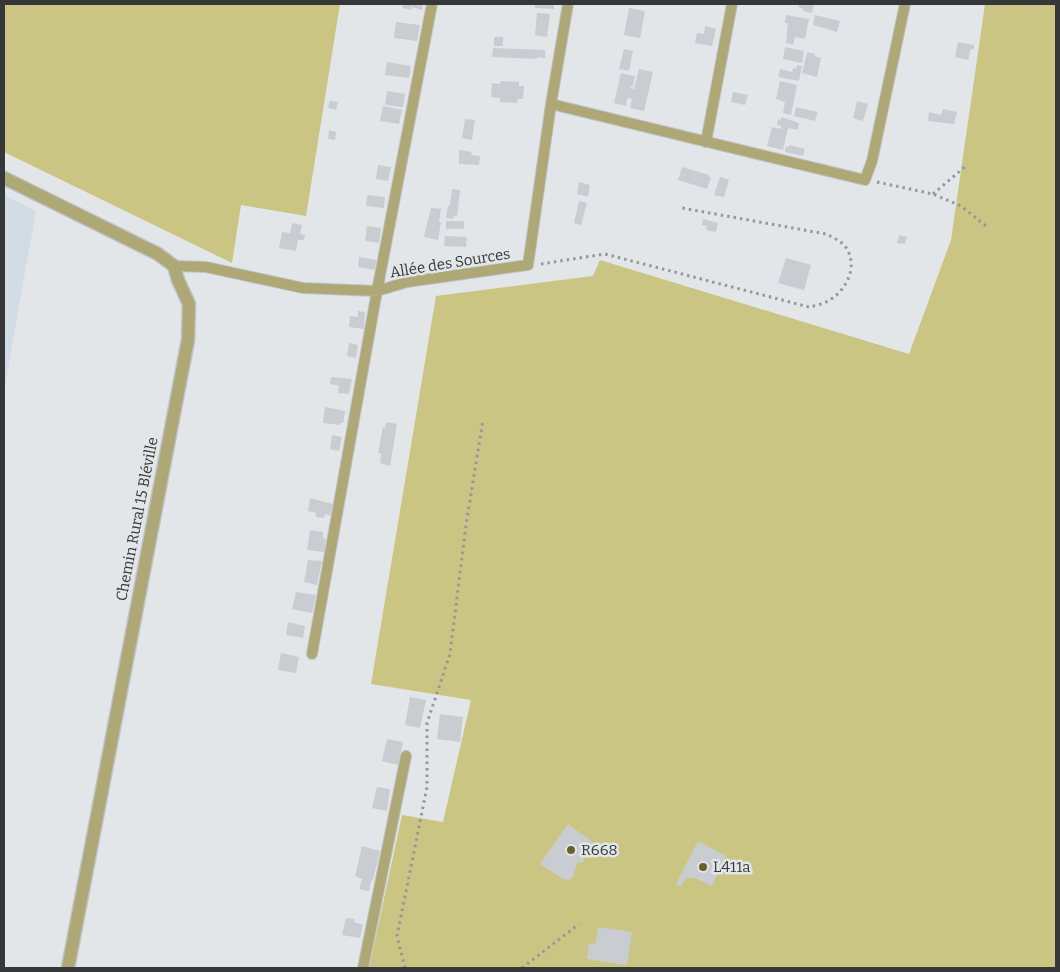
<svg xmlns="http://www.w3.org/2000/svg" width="1060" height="972" font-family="Bitter,serif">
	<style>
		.built { fill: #d2dce4 }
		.green { fill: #cbc583 }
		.building { fill: #c9ccd0 }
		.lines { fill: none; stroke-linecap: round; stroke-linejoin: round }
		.service-casing { stroke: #bfc3c6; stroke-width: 12 }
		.minor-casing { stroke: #bfc3c6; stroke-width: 15 }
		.path { stroke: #95989a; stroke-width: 3; stroke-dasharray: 2.5 4; stroke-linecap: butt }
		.service { stroke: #ada876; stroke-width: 10 }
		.minor { stroke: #ada876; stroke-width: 12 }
		.poi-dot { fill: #65602c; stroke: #e2e6e9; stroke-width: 2 }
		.labels { text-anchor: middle; stroke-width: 5; stroke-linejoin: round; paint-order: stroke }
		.street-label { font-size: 15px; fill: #353738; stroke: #e2e6e9 }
		.poi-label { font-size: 15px; fill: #353738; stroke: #e2e6e9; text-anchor: start }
	</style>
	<rect width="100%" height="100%" fill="#e2e6e9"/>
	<path class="built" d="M 4,195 L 36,211 L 4,390 Z"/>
	<path class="green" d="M 4,4 L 340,4 L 306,216 L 241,205 L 232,263 L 4,152 Z
		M 985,4 L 1056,4 L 1056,968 L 369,968 L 402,815 L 443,822 L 471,700 L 371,684 L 436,296 L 593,276 L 600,260 L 909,354 L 951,240 Z"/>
	<path class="building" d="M 403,4 L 423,4 L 422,10 L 412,7 L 411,10 L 402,8 Z
		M 535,4 L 554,4 L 554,9 L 535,8 Z
		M 799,4 L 814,4 L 812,13 L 803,11 L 804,9 L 798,7 Z
		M 629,8 L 645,11 L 640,38 L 624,35 Z
		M 537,13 L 550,14 L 547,37 L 535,35 Z
		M 786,15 L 809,19 L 805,39 L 795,37 L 793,45 L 786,43 L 788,23 L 785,23 Z
		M 815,15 L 840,21 L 837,32 L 813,25 Z
		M 396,22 L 420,25 L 417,41 L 394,38 Z
		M 705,26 L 716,29 L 712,46 L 695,43 L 697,33 L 704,34 Z
		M 494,37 L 503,37 L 503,46 L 494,46 Z
		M 958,42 L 974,45 L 974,49 L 971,49 L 968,60 L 955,57 Z
		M 785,47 L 804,51 L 802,63 L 783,59 Z
		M 493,48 L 545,50 L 545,58 L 537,57 L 537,59 L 492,57 Z
		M 624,49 L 633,51 L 629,71 L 619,69 Z
		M 807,52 L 815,54 L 814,56 L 821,58 L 817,77 L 802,73 Z
		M 387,62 L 411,66 L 409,78 L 385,75 Z
		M 797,65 L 802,66 L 799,81 L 778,77 L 780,69 L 792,72 L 793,68 L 796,69 Z
		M 639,69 L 653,72 L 644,111 L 630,108 L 632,99 L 627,98 L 626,106 L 614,103 L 621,73 L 635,76 L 633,87 L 631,86 L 630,88 L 634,89 Z
		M 501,81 L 519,82 L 519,86 L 524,86 L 523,99 L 518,99 L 517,103 L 500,102 L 500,98 L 491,97 L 492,83 L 500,84 Z
		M 780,81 L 797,85 L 791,115 L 783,113 L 785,102 L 776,99 Z
		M 387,91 L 405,94 L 403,107 L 385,105 Z
		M 733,92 L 748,95 L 745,105 L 731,102 Z
		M 330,101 L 338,102 L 336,110 L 328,108 Z
		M 857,101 L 868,104 L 863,121 L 853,118 Z
		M 383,106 L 402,110 L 399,124 L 380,121 Z
		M 796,107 L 818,112 L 815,121 L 794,116 Z
		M 943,109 L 957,112 L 954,124 L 928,121 L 929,112 L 941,115 Z
		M 781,117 L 799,123 L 798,130 L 788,128 L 783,150 L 767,146 L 772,127 L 780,129 L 781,126 L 777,125 L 778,119 L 781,120 Z
		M 465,119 L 475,120 L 472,140 L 462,138 Z
		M 329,130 L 336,132 L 335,140 L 328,139 Z
		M 790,145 L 805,149 L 803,156 L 785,152 L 786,146 L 789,147 Z
		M 459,150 L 472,152 L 471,155 L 480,156 L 479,165 L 459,164 Z
		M 378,165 L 391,167 L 388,181 L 376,179 Z
		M 682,167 L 709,175 L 709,177 L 711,177 L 707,189 L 678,180 Z
		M 720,177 L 729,180 L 724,197 L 714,195 Z
		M 579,182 L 590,185 L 588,197 L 577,194 Z
		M 452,189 L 460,190 L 457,217 L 454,216 L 453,219 L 446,218 L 448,206 L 450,206 Z
		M 367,195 L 385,197 L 384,208 L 366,206 Z
		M 579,201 L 587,203 L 581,225 L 574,223 Z
		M 431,208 L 441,209 L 439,222 L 441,222 L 438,240 L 424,237 Z
		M 703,219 L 718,223 L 716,232 L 706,230 L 707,226 L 702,225 Z
		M 446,221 L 464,221 L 464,229 L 446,229 Z
		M 292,223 L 302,225 L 300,234 L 305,235 L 304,240 L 298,240 L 296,251 L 279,248 L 282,232 L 290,233 Z
		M 367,226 L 381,228 L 379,243 L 365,241 Z
		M 899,235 L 907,237 L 905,244 L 897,243 Z
		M 445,236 L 467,237 L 466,247 L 444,246 Z
		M 359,257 L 376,260 L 375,270 L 358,267 Z
		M 786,258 L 811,265 L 804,290 L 778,283 Z
		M 358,311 L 365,312 L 364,329 L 349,327 L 350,316 L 358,317 Z
		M 349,343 L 358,345 L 356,358 L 347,356 Z
		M 331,377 L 352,379 L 349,394 L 338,393 L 339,386 L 330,384 Z
		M 325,407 L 345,411 L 343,423 L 340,423 L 340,425 L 323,423 Z
		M 386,422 L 397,424 L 390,466 L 380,463 L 381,453 L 378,453 L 383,427 L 385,428 Z
		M 332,435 L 342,437 L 339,451 L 330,449 Z
		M 310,498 L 333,504 L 330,516 L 325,514 L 324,518 L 316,517 L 316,513 L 308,511 Z
		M 310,530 L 323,532 L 323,538 L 326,539 L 324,552 L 307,550 Z
		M 308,560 L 322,561 L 317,585 L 304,582 Z
		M 296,592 L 316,595 L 312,613 L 292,609 Z
		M 288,622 L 305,626 L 303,638 L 286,635 Z
		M 281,653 L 299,657 L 296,673 L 278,670 Z
		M 410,697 L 426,700 L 420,728 L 405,725 Z
		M 440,714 L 463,717 L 460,742 L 437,739 Z
		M 387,739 L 403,742 L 398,765 L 382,761 Z
		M 377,787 L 390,789 L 387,811 L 372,808 Z
		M 568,824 L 591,841 L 593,847 L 591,853 L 583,857 L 584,862 L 577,863 L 573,877 L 569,880 L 563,879 L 540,864 Z
		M 698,841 L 726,856 L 712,886 L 695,878 L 686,878 L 681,886 L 676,884 Z
		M 362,846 L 380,851 L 373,880 L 371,881 L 369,891 L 359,889 L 362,879 L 355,876 Z
		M 346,918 L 355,919 L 354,922 L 363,925 L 360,938 L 342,935 Z
		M 598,927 L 632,932 L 627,965 L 587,959 L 589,943 L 595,944 Z"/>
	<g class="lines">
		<defs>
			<path id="service" d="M 551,104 L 568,4
				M 706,142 L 732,4
				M 174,266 L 206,267 L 303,288 L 377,291 L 407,282 L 528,265 L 551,104 L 865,180 L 872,161 L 905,4
				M 312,654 L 377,291 L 432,4
				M 363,968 L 406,756"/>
			<path id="minor" d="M 4,178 L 158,254 L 174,266 L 178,280 L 189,304 L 188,340 L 68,968"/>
		</defs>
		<use href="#service" class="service-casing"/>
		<use href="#minor" class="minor-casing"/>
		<path class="path" d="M 877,182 L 933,194 L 961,206 L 986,226
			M 933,194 L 967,165
			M 541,264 L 605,254 L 809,307 C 813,306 819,305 824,303 C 843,295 858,271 848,251 C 844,242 834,238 826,234 L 682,208
			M 405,968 L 397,936 L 427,787 L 427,723 L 450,654 L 466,525 L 483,420
			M 522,968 L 579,924"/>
		<use href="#service" class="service"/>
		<use href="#minor" class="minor"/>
	</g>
	<g class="poi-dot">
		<circle cx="571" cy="850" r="5"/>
		<circle cx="703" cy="867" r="5"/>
	</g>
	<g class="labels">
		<g class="street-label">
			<text transform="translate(450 263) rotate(-9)" y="5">Allée des Sources</text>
			<text transform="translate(137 519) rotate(-79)" y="5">Chemin Rural 15 Bléville</text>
		</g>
		<g class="poi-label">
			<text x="581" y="855">R668</text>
			<text x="713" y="872">L411a</text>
		</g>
	</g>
	<rect width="1060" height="972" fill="none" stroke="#353738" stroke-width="10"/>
</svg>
